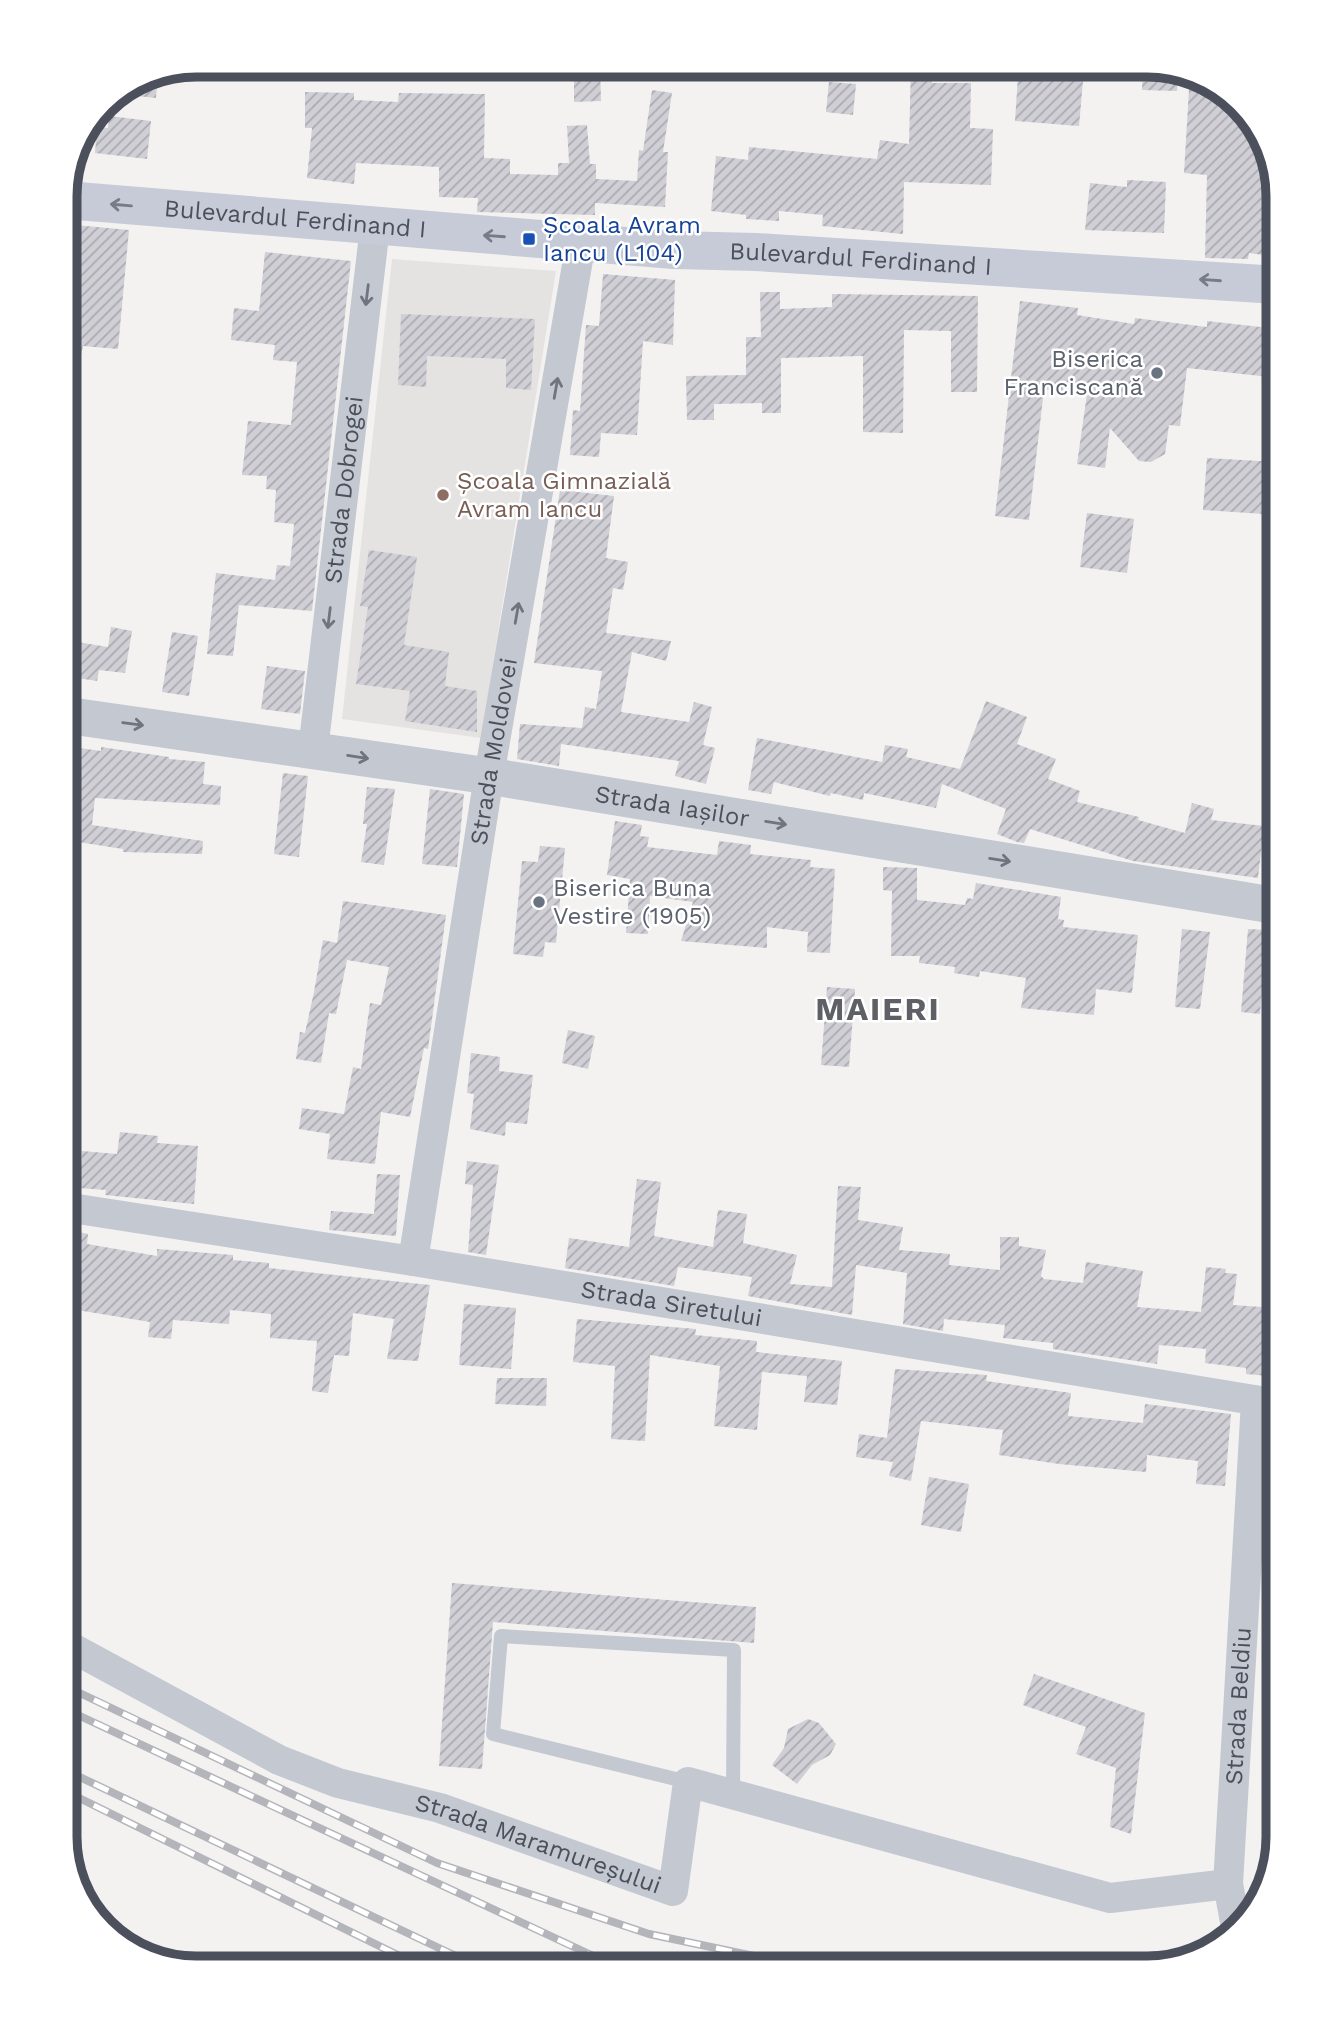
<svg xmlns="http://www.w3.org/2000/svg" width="1343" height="2033" font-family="'Work Sans',sans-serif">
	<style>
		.education { fill: #e4e3e2 }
		.building { fill: url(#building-hatch) }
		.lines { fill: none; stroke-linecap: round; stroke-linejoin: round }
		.service { stroke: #c3c8d1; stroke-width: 14 }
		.minor { stroke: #c3c8d1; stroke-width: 30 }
		.tertiary { stroke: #c3c8d1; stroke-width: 37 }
		.secondary { stroke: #c6cbd7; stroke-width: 38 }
		.rail-casing { stroke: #b4b5ba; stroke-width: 8 }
		.rail { stroke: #fff; stroke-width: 5; stroke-dasharray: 16; stroke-linecap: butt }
		.oneway { stroke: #767b87 }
		.oneway2 { stroke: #6f747f }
		.transit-dot { fill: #1a4fb4; stroke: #fff; stroke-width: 2.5 }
		.worship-dot { fill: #6b7280; stroke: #fff; stroke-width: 2.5 }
		.education-dot { fill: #8d6e63; stroke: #fff; stroke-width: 2.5 }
		.labels { text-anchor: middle; stroke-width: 5; stroke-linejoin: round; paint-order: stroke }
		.street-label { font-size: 24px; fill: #4b505c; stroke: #fff }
		.transit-label { font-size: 24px; fill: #164399; stroke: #fff; text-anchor: start }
		.worship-label { font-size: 24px; fill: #5b616d; stroke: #fff; text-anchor: end }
		.education-label { font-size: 24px; fill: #785e54; stroke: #fff; text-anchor: start }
		.district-label { font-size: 32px; font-weight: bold; letter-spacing: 2px; fill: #5e6065; stroke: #fff }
		.rim { fill: none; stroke: #4b505c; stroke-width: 9 }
	</style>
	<defs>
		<pattern id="building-hatch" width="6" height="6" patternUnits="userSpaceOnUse" patternTransform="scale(1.75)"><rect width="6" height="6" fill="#cfcfd5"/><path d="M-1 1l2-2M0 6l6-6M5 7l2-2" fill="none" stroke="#aaaab0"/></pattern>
	</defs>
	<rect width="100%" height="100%" fill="#f3f2f1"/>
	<path class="education" d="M 392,259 L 556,271 L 481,738 L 342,719 Z"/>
	<path class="building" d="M 911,65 L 932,65 L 932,83 L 971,83 L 970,128 L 993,129 L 991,185 L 904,182 L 903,234 L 822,226 L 823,215 L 779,211 L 779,221 L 746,219 L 746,215 L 711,211 L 716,156 L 748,160 L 749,147 L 877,159 L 880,140 L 909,144 Z
		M 1143,65 L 1155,65 L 1178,73 L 1177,91 L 1142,90 Z
		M 574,66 L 600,66 L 601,101 L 574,102 Z
		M 158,72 L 156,98 L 137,96 L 138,80 Z
		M 1018,76 L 1083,81 L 1079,126 L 1015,121 Z
		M 829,82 L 856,84 L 853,115 L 826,112 Z
		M 1189,89 L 1224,91 L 1256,125 L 1254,158 L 1268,158 L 1278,196 L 1278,257 L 1249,253 L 1248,259 L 1205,258 L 1207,175 L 1184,173 Z
		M 652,90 L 672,93 L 663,152 L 668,152 L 665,207 L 595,203 L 595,215 L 477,212 L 478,198 L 439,197 L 439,167 L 356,163 L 354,184 L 307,178 L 312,128 L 305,128 L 305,92 L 354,93 L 354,100 L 398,102 L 399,93 L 485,94 L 484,158 L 510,159 L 510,174 L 558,175 L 558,163 L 569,163 L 567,126 L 587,125 L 590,164 L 596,164 L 596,179 L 637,181 L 639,150 L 643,151 Z
		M 109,116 L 151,121 L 147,159 L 95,153 L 97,127 L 108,128 Z
		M 1127,180 L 1166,182 L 1164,233 L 1085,230 L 1090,183 L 1127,187 Z
		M 65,224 L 129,230 L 118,349 L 83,346 L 74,388 L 65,387 Z
		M 265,252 L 351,261 L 312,611 L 239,605 L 233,656 L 207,654 L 216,573 L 275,580 L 277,565 L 290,566 L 294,524 L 274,522 L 276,490 L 266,489 L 267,476 L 242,475 L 248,421 L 291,425 L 297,362 L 273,360 L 275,345 L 231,340 L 234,308 L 259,311 Z
		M 603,274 L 675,280 L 673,345 L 643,341 L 637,435 L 601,433 L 599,457 L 570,455 L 573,410 L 580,411 L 586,325 L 599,326 Z
		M 760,292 L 780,292 L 780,309 L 832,307 L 832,294 L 978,296 L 977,392 L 951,392 L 951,331 L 904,330 L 903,433 L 863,432 L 863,356 L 781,358 L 781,413 L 762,413 L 762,403 L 714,404 L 714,420 L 687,420 L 686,376 L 746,375 L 746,337 L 761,337 Z
		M 1020,301 L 1078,308 L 1077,315 L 1134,324 L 1135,318 L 1207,327 L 1207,321 L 1278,329 L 1278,378 L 1187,368 L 1180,426 L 1169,425 L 1165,454 L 1151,462 L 1139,461 L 1110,428 L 1105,468 L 1077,464 L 1087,394 L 1044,389 L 1029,520 L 995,516 Z
		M 401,314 L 535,319 L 531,390 L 506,388 L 506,359 L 427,356 L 426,387 L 398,385 Z
		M 1207,458 L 1278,462 L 1278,515 L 1203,510 Z
		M 560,490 L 614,496 L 606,558 L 628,562 L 623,590 L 613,588 L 606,633 L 671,641 L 666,661 L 632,652 L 621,712 L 689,722 L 694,702 L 712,707 L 703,745 L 715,748 L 706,784 L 675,776 L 679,761 L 561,744 L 559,766 L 517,759 L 520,724 L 582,728 L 585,707 L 596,709 L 602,671 L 534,663 Z
		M 1087,513 L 1134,519 L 1127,573 L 1080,567 Z
		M 369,550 L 417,557 L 404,645 L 449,652 L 445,686 L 477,691 L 477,732 L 405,721 L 410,691 L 356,684 L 368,607 L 360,606 Z
		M 111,627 L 132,631 L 125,673 L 99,670 L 97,681 L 65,676 L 65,640 L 108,647 Z
		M 172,632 L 198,636 L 189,696 L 162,692 Z
		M 267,666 L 305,671 L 300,714 L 261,709 Z
		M 986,701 L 1027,717 L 1017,744 L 1056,759 L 1048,779 L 1080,791 L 1077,802 L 1139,817 L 1138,820 L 1185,833 L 1192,803 L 1214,809 L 1211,820 L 1264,826 L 1258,878 L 1133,861 L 1030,829 L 1024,843 L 1017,842 L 997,834 L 1006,809 L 942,784 L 936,808 L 864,793 L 863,800 L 831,793 L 830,796 L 774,782 L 771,794 L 748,790 L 757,738 L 882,762 L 885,745 L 908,749 L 906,757 L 960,769 Z
		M 65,746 L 101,751 L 101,747 L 169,757 L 169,759 L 205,762 L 203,784 L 221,786 L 220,805 L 95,798 L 92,825 L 203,841 L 202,854 L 123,852 L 123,849 L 65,840 Z
		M 283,773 L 308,776 L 299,857 L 274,854 Z
		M 367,787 L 395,789 L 384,865 L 361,862 L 367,824 L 363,824 Z
		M 430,789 L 464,794 L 457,867 L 422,864 Z
		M 615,821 L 642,825 L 640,836 L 649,837 L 647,847 L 717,855 L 719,841 L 751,845 L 750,854 L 811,860 L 810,867 L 835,869 L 830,953 L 807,952 L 808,932 L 767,927 L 767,948 L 681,941 L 693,902 L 650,896 L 648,934 L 626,933 L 630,879 L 607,875 Z
		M 540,846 L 565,848 L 556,943 L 545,942 L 543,957 L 513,954 L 522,861 L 538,862 Z
		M 883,867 L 917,868 L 917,900 L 965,905 L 967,898 L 973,899 L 976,883 L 1061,897 L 1058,919 L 1064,920 L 1063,927 L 1138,935 L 1132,993 L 1096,989 L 1094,1015 L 1021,1008 L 1026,978 L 980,971 L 979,977 L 954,973 L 955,967 L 919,963 L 920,956 L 891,956 L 892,891 L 883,890 Z
		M 343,901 L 446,915 L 428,1049 L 424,1048 L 410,1117 L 381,1112 L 375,1164 L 327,1159 L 330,1134 L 299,1129 L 302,1108 L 344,1114 L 353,1067 L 361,1069 L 370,1003 L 381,1005 L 389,967 L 347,960 L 336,1014 L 329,1013 L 321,1063 L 296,1059 L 300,1032 L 305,1033 L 314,992 L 323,940 L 337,943 Z
		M 1182,929 L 1210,932 L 1200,1009 L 1175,1007 Z
		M 1248,929 L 1267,930 L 1260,1014 L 1241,1012 Z
		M 827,987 L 855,989 L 849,1067 L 821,1065 Z
		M 568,1030 L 595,1036 L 588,1069 L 562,1063 Z
		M 471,1053 L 500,1057 L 499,1071 L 533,1075 L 527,1124 L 506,1122 L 505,1136 L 470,1129 L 474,1094 L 467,1093 Z
		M 120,1132 L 158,1136 L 157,1143 L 198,1146 L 194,1204 L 105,1195 L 106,1190 L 65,1187 L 65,1165 L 81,1166 L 82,1151 L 117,1154 Z
		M 467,1161 L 499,1165 L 486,1255 L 468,1252 L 473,1185 L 465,1184 Z
		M 377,1174 L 400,1175 L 396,1236 L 329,1230 L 331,1211 L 374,1214 Z
		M 637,1179 L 661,1182 L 654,1236 L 713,1247 L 718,1210 L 747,1214 L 743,1243 L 797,1255 L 790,1284 L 832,1287 L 838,1186 L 861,1187 L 858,1220 L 903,1227 L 899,1250 L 950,1254 L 949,1265 L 1000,1270 L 1000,1237 L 1019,1237 L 1019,1246 L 1046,1250 L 1041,1276 L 1044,1279 L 1083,1283 L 1086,1262 L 1143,1271 L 1137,1307 L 1201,1312 L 1206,1267 L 1226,1269 L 1225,1273 L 1237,1274 L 1233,1305 L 1274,1308 L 1269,1376 L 1246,1374 L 1246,1368 L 1205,1363 L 1206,1349 L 1159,1345 L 1157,1364 L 1053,1349 L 1053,1343 L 1003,1338 L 1005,1325 L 944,1319 L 943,1331 L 903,1324 L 907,1273 L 856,1265 L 852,1315 L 748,1296 L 752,1277 L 678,1267 L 674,1286 L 565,1268 L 569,1238 L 629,1247 Z
		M 65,1229 L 88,1234 L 87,1244 L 157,1256 L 157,1249 L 233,1255 L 233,1260 L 269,1263 L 269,1268 L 430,1285 L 418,1361 L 387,1359 L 394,1319 L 353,1313 L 349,1356 L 334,1355 L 328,1393 L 312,1391 L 317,1341 L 270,1338 L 271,1314 L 230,1310 L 229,1324 L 173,1320 L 171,1339 L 148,1337 L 150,1322 L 65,1308 Z
		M 464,1304 L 516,1308 L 511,1369 L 459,1365 Z
		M 577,1319 L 696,1329 L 695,1335 L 757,1341 L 756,1352 L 842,1361 L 837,1405 L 804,1402 L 807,1376 L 762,1372 L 757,1430 L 714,1426 L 720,1366 L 650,1355 L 645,1441 L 611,1439 L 615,1366 L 573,1362 Z
		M 895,1369 L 987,1375 L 986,1381 L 1071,1393 L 1068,1416 L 1143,1423 L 1145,1404 L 1231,1414 L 1225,1486 L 1196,1484 L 1198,1461 L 1147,1455 L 1146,1472 L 1059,1464 L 999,1455 L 1003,1430 L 921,1421 L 911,1481 L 889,1476 L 893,1462 L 856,1457 L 859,1434 L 887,1438 Z
		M 497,1378 L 547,1378 L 546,1406 L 495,1404 Z
		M 929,1477 L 969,1484 L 961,1532 L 921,1525 Z
		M 452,1583 L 756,1607 L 754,1643 L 493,1622 L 482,1769 L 439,1766 Z
		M 1034,1674 L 1145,1713 L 1131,1834 L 1110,1827 L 1116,1768 L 1076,1754 L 1086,1727 L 1023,1705 Z
		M 808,1719 L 819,1723 L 836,1744 L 830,1755 L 812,1765 L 797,1784 L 772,1765 L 784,1748 L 788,1729 Z"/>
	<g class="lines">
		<path class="service" d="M 688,1782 L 493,1734 L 501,1636 L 734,1650 L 733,1795"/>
		<g class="minor">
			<path id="s1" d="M 313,750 L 375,227"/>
			<path id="s2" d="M 65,1207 L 413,1261 L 1278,1404"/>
			<path id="s3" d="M 413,1261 L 489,776 L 581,242"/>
			<path id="s4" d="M 65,1644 L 279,1760 L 338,1783 L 440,1808 L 673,1891 L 688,1782 L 1110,1898 L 1228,1884"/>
			<path id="s5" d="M 1236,1927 L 1228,1884 L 1256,1401"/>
		</g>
		<path class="tertiary" id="s6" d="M 65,715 L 489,776 L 1278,906"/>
		<path class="secondary" id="s7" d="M 65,200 L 674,250 L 756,252 L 1278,285"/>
		<defs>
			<path id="rail" d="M 65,1686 L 437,1863 L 649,1934 L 811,1968
				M 65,1709 L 619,1968
				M 65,1770 L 481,1968
				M 65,1791 L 424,1968"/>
		</defs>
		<use href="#rail" class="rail-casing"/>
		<use href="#rail" class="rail"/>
	</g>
	<defs><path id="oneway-shaft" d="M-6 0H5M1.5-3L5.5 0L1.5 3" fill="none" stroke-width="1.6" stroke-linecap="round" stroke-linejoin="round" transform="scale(1.75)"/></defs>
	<g class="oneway">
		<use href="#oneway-shaft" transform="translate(121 205) rotate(-175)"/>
		<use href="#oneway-shaft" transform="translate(494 236) rotate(-176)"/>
		<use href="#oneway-shaft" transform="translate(1210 280) rotate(-176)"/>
	</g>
	<g class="oneway2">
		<use href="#oneway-shaft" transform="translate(367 295) rotate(97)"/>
		<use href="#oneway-shaft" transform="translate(556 388) rotate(-80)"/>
		<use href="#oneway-shaft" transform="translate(517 613) rotate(-80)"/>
		<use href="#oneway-shaft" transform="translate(329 618) rotate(97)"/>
		<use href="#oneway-shaft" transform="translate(133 724) rotate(8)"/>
		<use href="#oneway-shaft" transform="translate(358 757) rotate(9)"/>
		<use href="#oneway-shaft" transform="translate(776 823) rotate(9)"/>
		<use href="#oneway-shaft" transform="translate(1000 860) rotate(9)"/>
	</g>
	<rect class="transit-dot" x="522" y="232" width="14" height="14" rx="3.5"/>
	<g class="worship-dot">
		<circle cx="1157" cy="373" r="7"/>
		<circle cx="539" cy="902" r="7"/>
	</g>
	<circle class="education-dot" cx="443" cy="495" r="7"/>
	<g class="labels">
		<g class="street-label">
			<text dy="8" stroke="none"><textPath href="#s7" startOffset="231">Bulevardul Ferdinand I</textPath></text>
			<text dy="8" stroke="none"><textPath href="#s7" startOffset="798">Bulevardul Ferdinand I</textPath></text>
			<text dy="8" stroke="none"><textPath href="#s1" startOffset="262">Strada Dobrogei</textPath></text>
			<text dy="8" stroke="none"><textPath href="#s3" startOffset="516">Strada Moldovei</textPath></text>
			<text dy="8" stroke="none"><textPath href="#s6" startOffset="614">Strada Iașilor</textPath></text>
			<text dy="8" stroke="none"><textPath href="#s2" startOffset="614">Strada Siretului</textPath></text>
			<text dy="8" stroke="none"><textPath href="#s5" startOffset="222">Strada Beldiu</textPath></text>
			<text dy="8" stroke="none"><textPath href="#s4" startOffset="516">Strada Maramureșului</textPath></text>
		</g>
		<g class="transit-label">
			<text x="543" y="233">Școala Avram<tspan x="543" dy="28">Iancu (L104)</tspan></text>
		</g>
		<g class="worship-label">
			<text x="1143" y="367">Biserica<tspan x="1143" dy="28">Franciscană</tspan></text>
			<text x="553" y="896" text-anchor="start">Biserica Buna<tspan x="553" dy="28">Vestire (1905)</tspan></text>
		</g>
		<g class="education-label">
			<text x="457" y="489">Școala Gimnazială<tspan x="457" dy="28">Avram Iancu</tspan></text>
		</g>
		<g class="district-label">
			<text x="878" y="1020">MAIERI</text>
		</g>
	</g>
	<path d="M0 0H1343V2033H0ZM196 77H1147A119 119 0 0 1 1266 196V1837A119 119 0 0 1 1147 1956H196A119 119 0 0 1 77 1837V196A119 119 0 0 1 196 77Z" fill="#fff" fill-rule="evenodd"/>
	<path class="rim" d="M196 77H1147A119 119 0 0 1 1266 196V1837A119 119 0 0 1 1147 1956H196A119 119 0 0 1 77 1837V196A119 119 0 0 1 196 77Z"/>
</svg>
